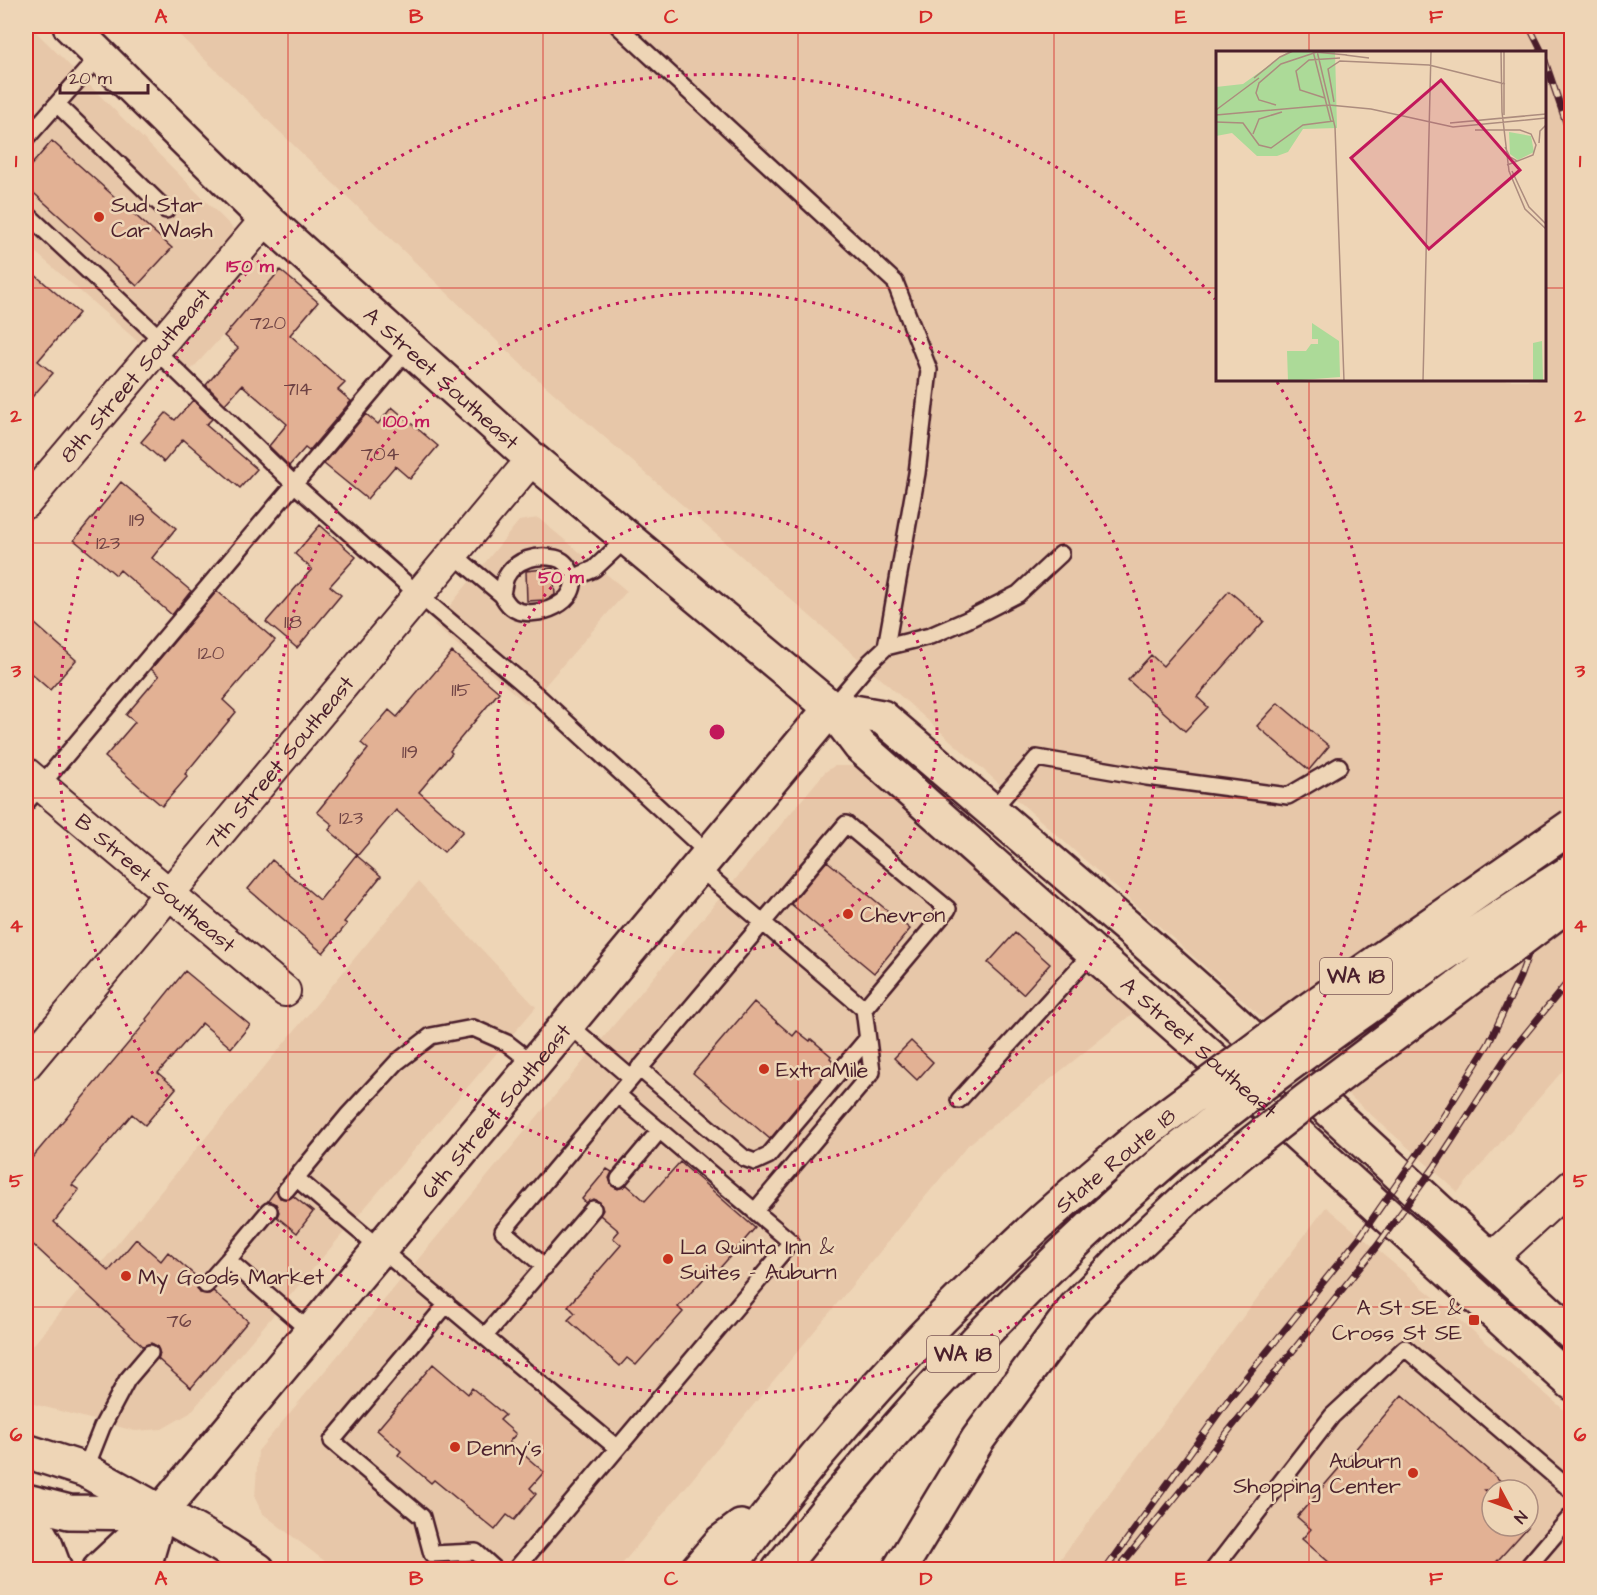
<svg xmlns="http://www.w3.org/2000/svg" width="1597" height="1595" font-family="'Architects Daughter',sans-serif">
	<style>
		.built { fill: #e7c7a9; fill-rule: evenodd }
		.building { fill: #e2b194; stroke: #4a1f2b; stroke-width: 1.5 }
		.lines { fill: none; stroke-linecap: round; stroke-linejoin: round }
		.service-casing { stroke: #4a1f2b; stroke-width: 20 }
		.minor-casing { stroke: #4a1f2b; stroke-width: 34 }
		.tertiary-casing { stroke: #4a1f2b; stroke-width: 38 }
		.secondary-casing { stroke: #4a1f2b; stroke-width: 38 }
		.motorway-casing { stroke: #4a1f2b; stroke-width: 38 }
		.service { stroke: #eed5b6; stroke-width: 15 }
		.minor { stroke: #eed5b6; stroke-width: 30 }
		.tertiary { stroke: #eed5b6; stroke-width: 33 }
		.secondary { stroke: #eed5b6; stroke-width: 33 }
		.motorway { stroke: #eed5b6; stroke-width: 33 }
		.rail-casing { stroke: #4a1f2b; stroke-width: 7 }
		.rail { stroke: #eed5b6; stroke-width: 4.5; stroke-dasharray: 14; stroke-linecap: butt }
		.motorway-bridge-casing { stroke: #4a1f2b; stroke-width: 38; stroke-linecap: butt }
		.motorway-bridge { stroke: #eed5b6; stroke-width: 33 }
		.grid { fill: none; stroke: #d62828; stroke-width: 1.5; stroke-opacity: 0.55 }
		.ring { fill: none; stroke: #c2185b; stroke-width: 3; stroke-dasharray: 3 6 }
		.poi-dot { fill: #c8321e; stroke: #eed5b6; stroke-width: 2 }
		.labels { text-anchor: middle; stroke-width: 5; stroke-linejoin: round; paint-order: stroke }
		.number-label { font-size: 20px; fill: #704445 }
		.shield { fill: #eed5b6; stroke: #7b5655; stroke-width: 1.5 }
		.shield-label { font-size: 21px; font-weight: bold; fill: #4a1f2b }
		.poi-label { font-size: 22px; fill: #4a1f2b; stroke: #eed5b6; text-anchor: start }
		.street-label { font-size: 22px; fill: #4a1f2b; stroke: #eed5b6 }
		.inset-road { fill: none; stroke: #ac8c7e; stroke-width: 1.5 }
		.view { fill: #c2185b; fill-opacity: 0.15; stroke: #c2185b; stroke-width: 3 }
		.inset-edge { fill: none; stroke: #4a1f2b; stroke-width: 3 }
		.centre { fill: #c2185b; stroke: #eed5b6; stroke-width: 3 }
		.ring-label { font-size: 18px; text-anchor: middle; font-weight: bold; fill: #c2185b; stroke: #eed5b6; stroke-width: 5; stroke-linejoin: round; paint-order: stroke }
		.neatline { fill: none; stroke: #d62828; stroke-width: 2 }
		.grid-label { font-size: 20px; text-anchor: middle; font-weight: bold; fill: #d62828 }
	</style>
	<rect width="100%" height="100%" fill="#eed5b6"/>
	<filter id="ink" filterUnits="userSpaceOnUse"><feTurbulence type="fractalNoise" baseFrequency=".0167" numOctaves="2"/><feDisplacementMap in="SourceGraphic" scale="12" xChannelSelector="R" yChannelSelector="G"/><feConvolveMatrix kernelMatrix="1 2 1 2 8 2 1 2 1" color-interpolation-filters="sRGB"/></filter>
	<g filter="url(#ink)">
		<path class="built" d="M 26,26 L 30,26 L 279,274 L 182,380 L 26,244 Z
			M 170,26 L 1571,26 L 1571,1061 L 1458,1192 L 833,636 L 525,368 ZM 1218,52 L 1544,52 L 1544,380 L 1218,380 Z
			M 538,518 L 627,591 L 528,705 L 434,625 L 519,521 Z
			M 834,766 L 854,766 L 867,772 L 1137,1010 L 968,1145 L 618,1569 L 335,1569 L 262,1513 L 255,1498 L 258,1451 L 825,772 Z
			M 418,882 L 536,1007 L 190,1413 L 162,1429 L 135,1431 L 26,1402 L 26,1346 L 30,1349 Z
			M 1326,1207 L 1436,1299 L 1571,1416 L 1571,1569 L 1052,1570 ZM 1492,1490 L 1528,1490 L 1528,1526 L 1492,1526 Z"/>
		<path class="building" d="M 52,141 L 172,248 L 137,286 L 26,186 L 26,171 Z
			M 26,267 L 79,313 L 38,361 L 53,373 L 26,404 Z
			M 280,270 L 318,302 L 290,335 L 345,383 L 338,390 L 351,401 L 309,451 L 305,448 L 289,466 L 269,446 L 287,424 L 242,385 L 225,404 L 206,385 L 238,348 L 224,336 Z
			M 193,400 L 212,419 L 206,425 L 257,469 L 240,488 L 183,439 L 164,462 L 141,442 L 166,413 L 175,420 Z
			M 392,407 L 438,446 L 410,479 L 395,466 L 367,499 L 324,464 L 366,414 L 378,424 Z
			M 121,482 L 176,528 L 152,558 L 191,591 L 172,615 L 120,570 L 116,575 L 74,540 Z
			M 320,525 L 356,557 L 330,586 L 341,595 L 297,648 L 266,622 L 312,569 L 295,554 Z
			M 553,568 L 555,595 L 545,600 L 527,601 L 526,571 Z
			M 217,591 L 275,640 L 223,700 L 236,712 L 185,774 L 188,776 L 162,806 L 105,757 L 135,722 L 126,715 L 159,676 L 151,669 Z
			M 1229,591 L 1264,621 L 1197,697 L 1208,707 L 1185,731 L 1128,680 L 1151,655 L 1163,666 Z
			M 26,616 L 76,660 L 50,690 L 26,669 Z
			M 452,652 L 499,692 L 450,751 L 452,753 L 419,792 L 463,831 L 444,852 L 396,810 L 358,855 L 329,830 L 333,825 L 317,812 L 368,749 L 361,743 L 389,710 L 397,717 Z
			M 1278,703 L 1329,746 L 1309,770 L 1257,726 Z
			M 356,855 L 381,876 L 344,922 L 347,924 L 323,953 L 248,889 L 272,860 L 320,900 Z
			M 827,861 L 910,929 L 874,973 L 791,904 Z
			M 1015,933 L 1050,964 L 1023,994 L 988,963 Z
			M 185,971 L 250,1025 L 231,1048 L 202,1023 L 158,1073 L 176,1088 L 145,1125 L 132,1114 L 72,1185 L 79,1190 L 54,1222 L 109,1271 L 136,1239 L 161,1261 L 168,1252 L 199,1279 L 197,1288 L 200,1293 L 209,1294 L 213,1291 L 248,1321 L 191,1388 L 158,1359 L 160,1354 L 157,1346 L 151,1343 L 143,1346 L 26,1238 L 26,1165 L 147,1021 L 146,1019 Z
			M 754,1002 L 793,1036 L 797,1031 L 810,1041 L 811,1039 L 831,1056 L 830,1058 L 834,1062 L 770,1139 L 693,1073 Z
			M 911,1041 L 933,1062 L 917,1080 L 894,1058 Z
			M 680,1162 L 755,1228 L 712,1277 L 708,1274 L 678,1307 L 683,1312 L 636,1365 L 627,1358 L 620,1366 L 568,1320 L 575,1313 L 568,1306 L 621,1245 L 613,1238 L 619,1231 L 600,1215 L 603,1210 L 600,1202 L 594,1199 L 586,1203 L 582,1199 L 607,1169 L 612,1172 L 609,1178 L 612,1186 L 618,1189 L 627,1185 L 645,1201 Z
			M 276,1190 L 280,1198 L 289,1199 L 293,1196 L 313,1212 L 297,1233 L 277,1217 L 279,1212 L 276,1204 L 267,1202 Z
			M 433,1364 L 468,1394 L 472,1388 L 505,1415 L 500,1420 L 516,1434 L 509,1442 L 544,1472 L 530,1488 L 536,1494 L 514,1520 L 507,1515 L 495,1530 L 434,1480 L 431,1483 L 398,1455 L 401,1451 L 377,1430 Z
			M 1402,1395 L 1511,1490 L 1485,1490 L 1492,1496 L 1492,1526 L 1528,1527 L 1490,1569 L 1337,1569 L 1302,1539 L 1311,1529 L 1297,1517 Z"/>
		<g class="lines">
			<defs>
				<path id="service" d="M 618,26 L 895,282 L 929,370 L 917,473 L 886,647
					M 57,104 L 166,210
					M 26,139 L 100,55
					M 26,213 L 163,341
					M 155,350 L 294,484 L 419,595 L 539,697 L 709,854
					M 453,554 L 502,595 C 505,600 508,606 514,609 C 535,621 584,602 571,573 C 568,565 564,560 555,558 C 537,554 516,559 506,577 C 504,582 503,589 502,595
					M 573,578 L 594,569 L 627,538
					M 831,708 L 870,662 L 886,647 L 930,636 L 967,620 L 1018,594 L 1061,554
					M 26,803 L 409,348
					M 992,810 L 1037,758 L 1147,777 L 1288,796 L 1339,766
					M 568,1024 L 631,1078
					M 534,1064 L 507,1043 L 473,1028 L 431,1036 L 397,1062 L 349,1114 L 296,1178 L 617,1448
					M 639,1068 L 744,1158 L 755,1162 L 768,1156 L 867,1039
					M 959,1100 L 1094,951
					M 619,1179 L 660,1130
					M 286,1190 L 296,1178
					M 269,1211 L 228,1260 L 311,1332
					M 755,1211 L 872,1072 L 864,1009
					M 545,1267 L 503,1231 C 617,1095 732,959 846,824 L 948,909 L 864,1009 L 698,867
					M 206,1285 L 228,1260
					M 447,1304 L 332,1441 L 422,1517 L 432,1554 L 476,1552 L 496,1570
					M 485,1336 L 593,1209
					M 85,1470 L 102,1427 L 127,1380 L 150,1353
					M 515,1570 L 791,1242 L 618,1095
					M 1213,1570 L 1332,1416 L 1405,1348 L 1572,1491
					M 1525,1570 L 1572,1515"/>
				<g id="minor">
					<path id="s1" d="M 26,503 L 266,219"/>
					<path id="s2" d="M 26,773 L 285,991"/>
					<path id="s3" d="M 26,1065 L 532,459"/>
					<path d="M 1491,1259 L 1572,1185"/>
				</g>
				<g id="tertiary">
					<path id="s4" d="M 160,1513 L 831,708"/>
				</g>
				<g id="secondary">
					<path id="s5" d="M 70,26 L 266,219 L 532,459 L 831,708 L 860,746 L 1292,1129 L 1572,1383"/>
					<path d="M 831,708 L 882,717 L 1130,929 L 1216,1005 L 1572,1334"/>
					<path d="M 26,1451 L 85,1470 L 220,1545 L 258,1570"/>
					<path d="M 26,1501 L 69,1512 L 158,1513"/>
				</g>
				<path id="motorway" d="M 26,1510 L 46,1546 L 55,1570
					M 99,1570 L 160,1513
					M 143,1570 L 159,1515
					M 697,1570 L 721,1542 L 741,1527
					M 727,1570 C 818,1445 931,1323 1045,1218 C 1077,1189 1111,1161 1145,1132
					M 779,1570 C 897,1420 1023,1283 1168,1158
					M 899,1570 L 978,1439 L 1075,1308 L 1124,1257 L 1192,1193"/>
			</defs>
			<use href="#service" class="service-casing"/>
			<use href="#minor" class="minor-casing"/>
			<use href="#tertiary" class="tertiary-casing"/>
			<use href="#secondary" class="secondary-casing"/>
			<use href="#motorway" class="motorway-casing"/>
			<use href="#service" class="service"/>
			<use href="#minor" class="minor"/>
			<use href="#tertiary" class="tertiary"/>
			<use href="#secondary" class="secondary"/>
			<use href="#motorway" class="motorway"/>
			<defs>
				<path id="rail" d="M 1529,26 L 1542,52
					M 1544,58 L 1572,140
					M 1105,1570 L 1231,1396 L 1359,1238 L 1438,1125 L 1489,1043 L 1520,977 L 1572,833
					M 1117,1570 L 1377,1246 L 1435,1166 L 1505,1059 L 1572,977"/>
			</defs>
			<use href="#rail" class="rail-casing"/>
			<use href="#rail" class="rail"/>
			<defs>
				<path id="motorway-bridge" d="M 1145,1132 L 1307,1011 L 1572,826
					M 1168,1158 C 1296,1055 1432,959 1572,871
					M 1192,1193 L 1245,1149 L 1307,1100 L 1572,901"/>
			</defs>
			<use href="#motorway-bridge" class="motorway-bridge-casing"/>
			<use href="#motorway-bridge" class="motorway-bridge"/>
		</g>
	</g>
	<path class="grid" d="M 288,26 L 288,1570M 543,26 L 543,1570M 798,26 L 798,1570M 1054,26 L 1054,1570M 1309,26 L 1309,52M 26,288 L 1218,288M 1544,288 L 1572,288M 1309,380 L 1309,1570M 26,543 L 1572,543M 26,798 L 1572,798M 26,1052 L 1572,1052M 26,1307 L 1572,1307"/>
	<g class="ring">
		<circle cx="717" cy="732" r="220"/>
		<circle cx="717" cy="732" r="440"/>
		<path d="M1277 382A660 660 0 1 1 1215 299"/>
	</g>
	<g class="poi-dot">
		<circle cx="99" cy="217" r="6"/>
		<circle cx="848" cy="914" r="6"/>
		<circle cx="764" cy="1069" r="6"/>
		<circle cx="668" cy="1259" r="6"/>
		<circle cx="126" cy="1276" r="6"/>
		<rect x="1468" y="1314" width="12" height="12" rx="3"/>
		<circle cx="455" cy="1447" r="6"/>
		<circle cx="1413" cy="1473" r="6"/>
	</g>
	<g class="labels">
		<g class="number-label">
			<text x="268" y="329">720</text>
			<text x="298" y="395">714</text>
			<text x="380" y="460">704</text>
			<text x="137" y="526">119</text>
			<text x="108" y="549">123</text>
			<text x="293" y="628">118</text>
			<text x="211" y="659">120</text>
			<text x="461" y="696">115</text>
			<text x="410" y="758">119</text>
			<text x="351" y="824">123</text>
			<text x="179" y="1327">76</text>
		</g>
		<g class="shield">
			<rect x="1320" y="958" width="72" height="36" rx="4.5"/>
			<rect x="927" y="1336" width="72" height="36" rx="4.5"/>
		</g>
		<g class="shield-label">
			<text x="1356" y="983">WA 18</text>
			<text x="963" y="1361">WA 18</text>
		</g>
		<g class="poi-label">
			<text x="111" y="212">Sud Star<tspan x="111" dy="25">Car Wash</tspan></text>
			<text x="860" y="922">Chevron</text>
			<text x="776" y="1077">ExtraMile</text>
			<text x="680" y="1254">La Quinta Inn &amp;<tspan x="680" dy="25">Suites - Auburn</tspan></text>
			<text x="138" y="1284">My Goods Market</text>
			<text x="1462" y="1315" text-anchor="end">A St SE &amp;<tspan x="1462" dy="25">Cross St SE</tspan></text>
			<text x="467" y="1455">Denny's</text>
			<text x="1401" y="1468" text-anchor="end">Auburn<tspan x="1401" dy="25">Shopping Center</tspan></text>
		</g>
		<g class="street-label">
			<text dy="8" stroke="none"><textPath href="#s1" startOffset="168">8th Street Southeast</textPath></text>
			<text dy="8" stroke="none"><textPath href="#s5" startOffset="512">A Street Southeast</textPath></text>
			<text dy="8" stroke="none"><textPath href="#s3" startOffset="394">7th Street Southeast</textPath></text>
			<text dy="8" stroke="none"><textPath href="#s2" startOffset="170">B Street Southeast</textPath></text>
			<text dy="8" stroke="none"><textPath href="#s5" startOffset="1524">A Street Southeast</textPath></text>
			<text dy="8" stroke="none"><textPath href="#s4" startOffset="524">6th Street Southeast</textPath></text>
			<text transform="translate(1115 1160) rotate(-40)" y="8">State Route 18</text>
		</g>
	</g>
	<g transform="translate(1216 51)">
		<rect width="330" height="330" fill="#eed5b6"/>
		<path d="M 73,0 L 119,0 L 121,77 L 87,78 L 72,101 L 61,105 L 41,105 L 16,82 L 0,85 L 0,36 L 27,33 ZM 293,81 L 315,85 L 318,101 L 302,109 L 294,103 ZM 96,272 L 123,290 L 124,326 L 72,330 L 71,300 L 90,300 L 95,293 L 102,293 L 102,288 L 96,288 ZM 326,290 L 327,330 L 317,330 L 317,292 Z" fill="#acda98"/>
		<path class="inset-road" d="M 97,0 L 115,71M 101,0 L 119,76 L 128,330M 285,0 L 286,61 L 293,120 L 309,158 L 330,178M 98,1 L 131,4M 129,4 L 153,7M 38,27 L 64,6 L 77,0M 109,47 L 84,39 L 80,20 L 93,9 L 124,7M 118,51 L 112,18 L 124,10 L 213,14 L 289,33M 60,54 L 43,49 L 40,42 L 43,32 L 65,13 L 101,1M 0,59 L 43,27M 0,64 L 113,54 L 155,58 L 237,76 L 330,67M 288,64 L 288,0M 0,71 L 27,72 L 43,94 L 55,97 L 87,74 L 118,70M 234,72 L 330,63M 259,79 L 304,79 L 315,83 L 320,94 L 317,104 L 291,114M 37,83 L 43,68 L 66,61M 323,92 L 324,80 L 330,74M 289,96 L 294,106 L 301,110M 296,120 L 313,156 L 330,173M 207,330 L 215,0"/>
		<path class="view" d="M 225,29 L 304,119 L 213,198 L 135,107 Z"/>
		<rect width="330" height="330" class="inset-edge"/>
	</g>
	<circle cx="717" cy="732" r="9" class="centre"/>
	<g class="ring-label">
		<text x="250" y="272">150 m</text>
		<text x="406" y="427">100 m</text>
		<text x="561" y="583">50 m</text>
	</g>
	<rect width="1597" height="1595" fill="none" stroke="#eed5b6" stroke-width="66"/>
	<g transform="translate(1510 1508) rotate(131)"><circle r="28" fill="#eed5b6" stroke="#ac8c7e" stroke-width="1.5"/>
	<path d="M0-4.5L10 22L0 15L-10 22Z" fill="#c8321e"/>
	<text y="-9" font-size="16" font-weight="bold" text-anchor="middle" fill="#4a1f2b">N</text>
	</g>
	<path d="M60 84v9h88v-9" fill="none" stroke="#4a1f2b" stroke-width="3"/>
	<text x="69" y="84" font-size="18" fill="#4a1f2b" stroke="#eed5b6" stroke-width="4.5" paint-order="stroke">20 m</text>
	<rect x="33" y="33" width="1531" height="1529" class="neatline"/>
	<g class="grid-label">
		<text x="161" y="23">A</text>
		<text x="416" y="23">B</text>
		<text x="671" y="23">C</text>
		<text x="926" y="23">D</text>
		<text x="1181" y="23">E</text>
		<text x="1436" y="23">F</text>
		<text x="16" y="167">1</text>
		<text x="1580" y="167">1</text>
		<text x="16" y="422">2</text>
		<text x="1580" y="422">2</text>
		<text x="16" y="677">3</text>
		<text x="1580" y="677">3</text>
		<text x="16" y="932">4</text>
		<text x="1580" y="932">4</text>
		<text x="16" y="1187">5</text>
		<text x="1580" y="1187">5</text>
		<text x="16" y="1441">6</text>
		<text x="1580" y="1441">6</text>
		<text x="161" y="1585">A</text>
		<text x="416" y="1585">B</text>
		<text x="671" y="1585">C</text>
		<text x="926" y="1585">D</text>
		<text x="1181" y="1585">E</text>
		<text x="1436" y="1585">F</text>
	</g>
</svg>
